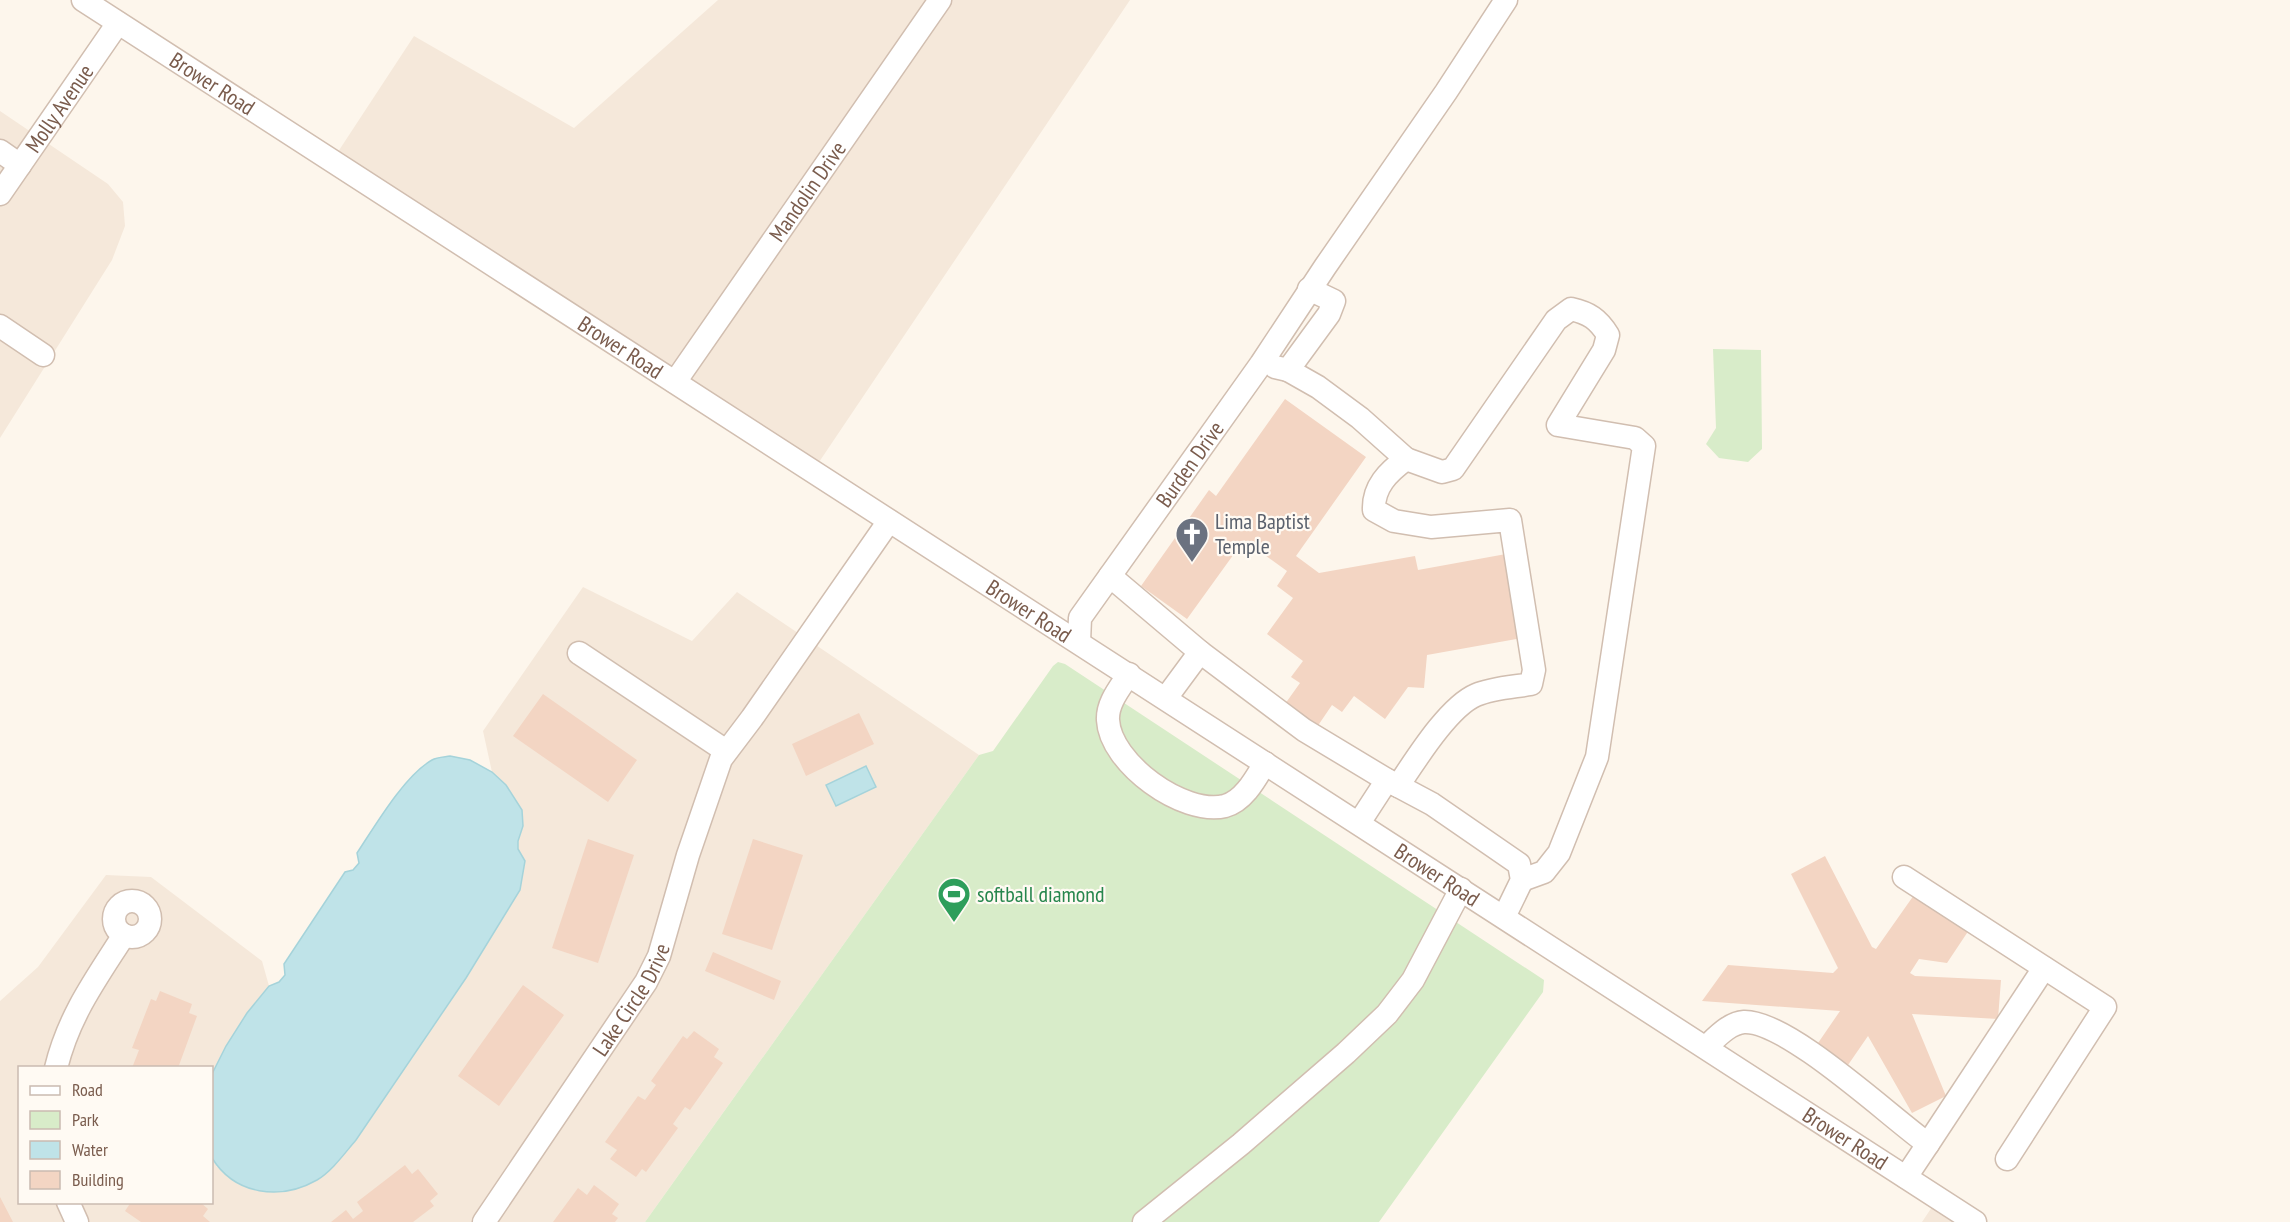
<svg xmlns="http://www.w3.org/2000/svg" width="2290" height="1222" font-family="'PT Sans Narrow',sans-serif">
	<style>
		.residential { fill: #f5e8da }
		.green { fill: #d8ecc9 }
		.water { fill: #bfe3e8; stroke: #a5d3da; stroke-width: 1.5 }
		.building { fill: #f3d5c3 }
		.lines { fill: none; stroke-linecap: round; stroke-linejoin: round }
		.minor-casing { stroke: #d1beb0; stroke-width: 25 }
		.minor { stroke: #fff; stroke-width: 22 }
		.labels { text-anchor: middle; stroke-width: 4.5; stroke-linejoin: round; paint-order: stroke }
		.street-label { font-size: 22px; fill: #7a5c4d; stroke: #fffaf3 }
		.worship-label { font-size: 22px; fill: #5b616d; stroke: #fffaf3; text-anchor: start }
		.leisure-label { font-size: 22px; fill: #27864d; stroke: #fffaf3; text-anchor: start }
	</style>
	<rect width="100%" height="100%" fill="#fdf6ec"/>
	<path class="residential" d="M 718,0 L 1130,0 L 813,471 L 332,161 L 414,36 L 574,128 Z
		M 0,111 L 108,184 L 123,202 L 125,226 L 112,260 L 0,438 Z
		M 583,587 L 692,641 L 737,592 L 979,755 L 645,1222 L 0,1222 L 0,1001 L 38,967 L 106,875 L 151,877 L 262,961 L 269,986 L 247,1013 L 226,1046 L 212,1074 L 212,1068 L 20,1068 L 20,1202 L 212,1202 L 212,1158 L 217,1167 L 335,1165 L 356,1140 L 466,978 L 520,890 L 525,861 L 518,849 L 518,841 L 523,826 L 522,810 L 506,785 L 492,772 L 483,731 Z
		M 1938,1198 L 1973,1222 L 1922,1222 Z"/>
	<path class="green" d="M 1713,349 L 1761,350 L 1762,449 L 1748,462 L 1719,458 L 1706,444 L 1716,428 Z
		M 1058,662 L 1065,664 L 1544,980 L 1543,992 L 1379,1222 L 645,1222 L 979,755 L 993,751 L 1053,666 Z"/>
	<path class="water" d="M 450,756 L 470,760 L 492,772 L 506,785 L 522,810 L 523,826 L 518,841 L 518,849 L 525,861 L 520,890 L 466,978 L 356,1140 C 344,1154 332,1171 317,1180 C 280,1201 235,1195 212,1158 L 212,1074 L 226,1046 L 247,1013 L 269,986 L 279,982 L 285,975 L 284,964 L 345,872 L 353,870 L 359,863 L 357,853 C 375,826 404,776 432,760 C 437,757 444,757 450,756 Z
		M 866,766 L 876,787 L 836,806 L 826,785 Z"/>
	<path class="building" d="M 1285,399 L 1366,457 L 1296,556 L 1319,573 L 1415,556 L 1418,570 L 1506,554 L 1522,638 L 1427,655 L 1424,688 L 1408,687 L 1385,719 L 1354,696 L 1342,712 L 1332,705 L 1317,727 L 1285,704 L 1300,683 L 1291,677 L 1303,661 L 1267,634 L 1293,598 L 1277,586 L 1287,571 L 1244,540 L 1187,619 L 1141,586 L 1209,490 L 1216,496 Z
		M 543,694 L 637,760 L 608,802 L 513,736 Z
		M 859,713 L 874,744 L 806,776 L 792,744 Z
		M 588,839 L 634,855 L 598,963 L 552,948 Z
		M 753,839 L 803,855 L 772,950 L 722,934 Z
		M 1825,856 L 1872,947 L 1876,949 L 1914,895 L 1969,930 L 1947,963 L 1919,959 L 1910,973 L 1915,976 L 2001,980 L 1998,1019 L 1912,1014 L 1946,1096 L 1912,1113 L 1868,1036 L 1848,1065 L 1816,1046 L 1840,1011 L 1702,1001 L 1728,965 L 1833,973 L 1838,968 L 1791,874 Z
		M 713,952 L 781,981 L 774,1000 L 705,971 Z
		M 523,985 L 564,1015 L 499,1106 L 458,1076 Z
		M 160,991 L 192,1004 L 189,1013 L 197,1016 L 178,1068 L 132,1068 L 139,1050 L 132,1048 L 151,999 L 156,1001 Z
		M 694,1031 L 719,1049 L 714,1057 L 723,1063 L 690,1110 L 685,1107 L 673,1124 L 678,1128 L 646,1172 L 642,1169 L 636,1177 L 610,1159 L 617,1150 L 605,1142 L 638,1096 L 645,1100 L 656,1085 L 651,1081 L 683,1036 L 687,1039 Z
		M 405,1165 L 412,1174 L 418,1169 L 438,1194 L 430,1201 L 434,1206 L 413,1222 L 331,1222 L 346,1210 L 353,1219 L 363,1211 L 357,1202 Z
		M 594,1185 L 619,1204 L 612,1214 L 618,1218 L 615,1222 L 553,1222 L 578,1188 L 587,1195 Z
		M 0,1197 L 13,1222 L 0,1222 Z
		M 131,1202 L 200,1202 L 208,1209 L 203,1216 L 210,1222 L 141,1222 L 125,1211 Z"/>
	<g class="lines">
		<defs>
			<g id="minor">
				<path id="s1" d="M 83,0 L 1975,1222"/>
				<path d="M 0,151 L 20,165"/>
				<path id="s2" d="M 0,194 L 118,23"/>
				<path d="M 0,326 L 43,355"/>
				<path d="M 1275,367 L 1288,370 L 1329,314 L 1334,301 L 1309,289"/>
				<path d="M 1288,370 L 1318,387 L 1360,418 L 1406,459"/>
				<path id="s3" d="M 675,382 L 940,0"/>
				<path d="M 1110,576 L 1200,652"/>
				<path id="s4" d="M 1079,642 L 1080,618 L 1261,364 L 1325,267 L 1446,92 L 1506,0"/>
				<path d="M 579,653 L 726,751"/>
				<path d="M 1129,674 C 1120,688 1107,703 1108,720 C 1110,763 1183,816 1225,806 C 1244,801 1256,778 1265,763"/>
				<path d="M 1166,698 L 1200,652 L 1304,730 L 1387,780 L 1432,804 L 1519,864 L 1522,880 L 1504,917"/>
				<path d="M 1398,786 C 1415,761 1448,707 1476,695 C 1492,688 1513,687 1531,684 L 1534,670 L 1510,520 L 1431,527 L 1394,521 L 1374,510 C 1373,487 1388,472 1406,459 L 1442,472 L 1453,469 L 1556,320 L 1571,309 C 1589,313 1598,319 1608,335 L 1604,350 L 1558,425 L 1635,438 L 1644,446 L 1597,757 L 1559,853 L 1544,872 L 1522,880"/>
				<path d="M 1359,823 L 1387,780"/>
				<path d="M 1904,877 L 2105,1007 L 2007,1159"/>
				<circle cx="132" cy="919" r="18"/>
				<path d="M 1706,1047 C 1716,1038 1729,1023 1744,1022 C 1787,1020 1890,1117 1928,1144 L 1906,1177"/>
				<path d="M 56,1068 C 69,1015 96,979 124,935"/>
				<path d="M 1928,1144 L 2044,968"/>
				<path d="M 68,1202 L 77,1222"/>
				<path id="s5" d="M 484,1222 L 646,982 L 659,956 L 688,855 L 721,759 L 752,718 L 889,521"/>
				<path d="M 1144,1222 L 1241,1144 L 1346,1053 L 1387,1014 L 1413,980 L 1461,889"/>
			</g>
		</defs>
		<use href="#minor" class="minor-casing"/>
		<use href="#minor" class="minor"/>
	</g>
	<defs>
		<symbol id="church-pin" viewBox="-11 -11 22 30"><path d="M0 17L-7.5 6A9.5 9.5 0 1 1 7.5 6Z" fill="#6b7280" stroke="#fffaf3"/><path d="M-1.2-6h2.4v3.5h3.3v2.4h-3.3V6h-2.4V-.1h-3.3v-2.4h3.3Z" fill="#fff"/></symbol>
		<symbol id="stadium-pin" viewBox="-11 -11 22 30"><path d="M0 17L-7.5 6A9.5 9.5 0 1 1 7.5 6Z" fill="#2e9e5b" stroke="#fffaf3"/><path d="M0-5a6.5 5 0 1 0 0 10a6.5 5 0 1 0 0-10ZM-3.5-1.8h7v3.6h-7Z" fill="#fff"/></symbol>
	</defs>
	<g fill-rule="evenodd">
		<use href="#church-pin" x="1173" y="515" width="38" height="52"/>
		<use href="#stadium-pin" x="935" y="875" width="38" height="52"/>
	</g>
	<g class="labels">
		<g class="street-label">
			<text dy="8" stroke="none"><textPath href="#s1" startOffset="154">Brower Road</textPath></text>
			<text dy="8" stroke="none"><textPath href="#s2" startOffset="104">Molly Avenue</textPath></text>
			<text dy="8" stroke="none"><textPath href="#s3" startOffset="232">Mandolin Drive</textPath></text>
			<text dy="8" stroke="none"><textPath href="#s1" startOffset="640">Brower Road</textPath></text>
			<text dy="8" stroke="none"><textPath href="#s4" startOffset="213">Burden Drive</textPath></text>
			<text dy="8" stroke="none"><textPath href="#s1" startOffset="1126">Brower Road</textPath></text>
			<text dy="8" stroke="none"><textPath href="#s1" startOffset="1612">Brower Road</textPath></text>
			<text dy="8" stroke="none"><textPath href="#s5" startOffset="267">Lake Circle Drive</textPath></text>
			<text dy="8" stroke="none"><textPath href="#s1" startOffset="2098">Brower Road</textPath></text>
		</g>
		<g class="worship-label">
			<text x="1215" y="529">Lima Baptist<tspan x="1215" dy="25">Temple</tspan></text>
		</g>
		<g class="leisure-label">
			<text x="977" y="902">softball diamond</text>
		</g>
	</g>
	<rect x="18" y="1066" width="195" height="138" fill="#fffaf3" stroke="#cabbb1" stroke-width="1.5"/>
	<rect x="30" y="1086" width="30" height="9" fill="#ffffff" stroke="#cabbb1" stroke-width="1.5"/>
	<text x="72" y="1096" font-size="18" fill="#7a5c4d">Road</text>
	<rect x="30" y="1111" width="30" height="18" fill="#d8ecc9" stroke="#cabbb1" stroke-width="1.5"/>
	<text x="72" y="1126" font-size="18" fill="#7a5c4d">Park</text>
	<rect x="30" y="1141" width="30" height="18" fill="#bfe3e8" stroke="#cabbb1" stroke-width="1.5"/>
	<text x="72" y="1156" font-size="18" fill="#7a5c4d">Water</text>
	<rect x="30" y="1171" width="30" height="18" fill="#f3d5c3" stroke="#cabbb1" stroke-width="1.5"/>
	<text x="72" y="1186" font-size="18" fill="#7a5c4d">Building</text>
</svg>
